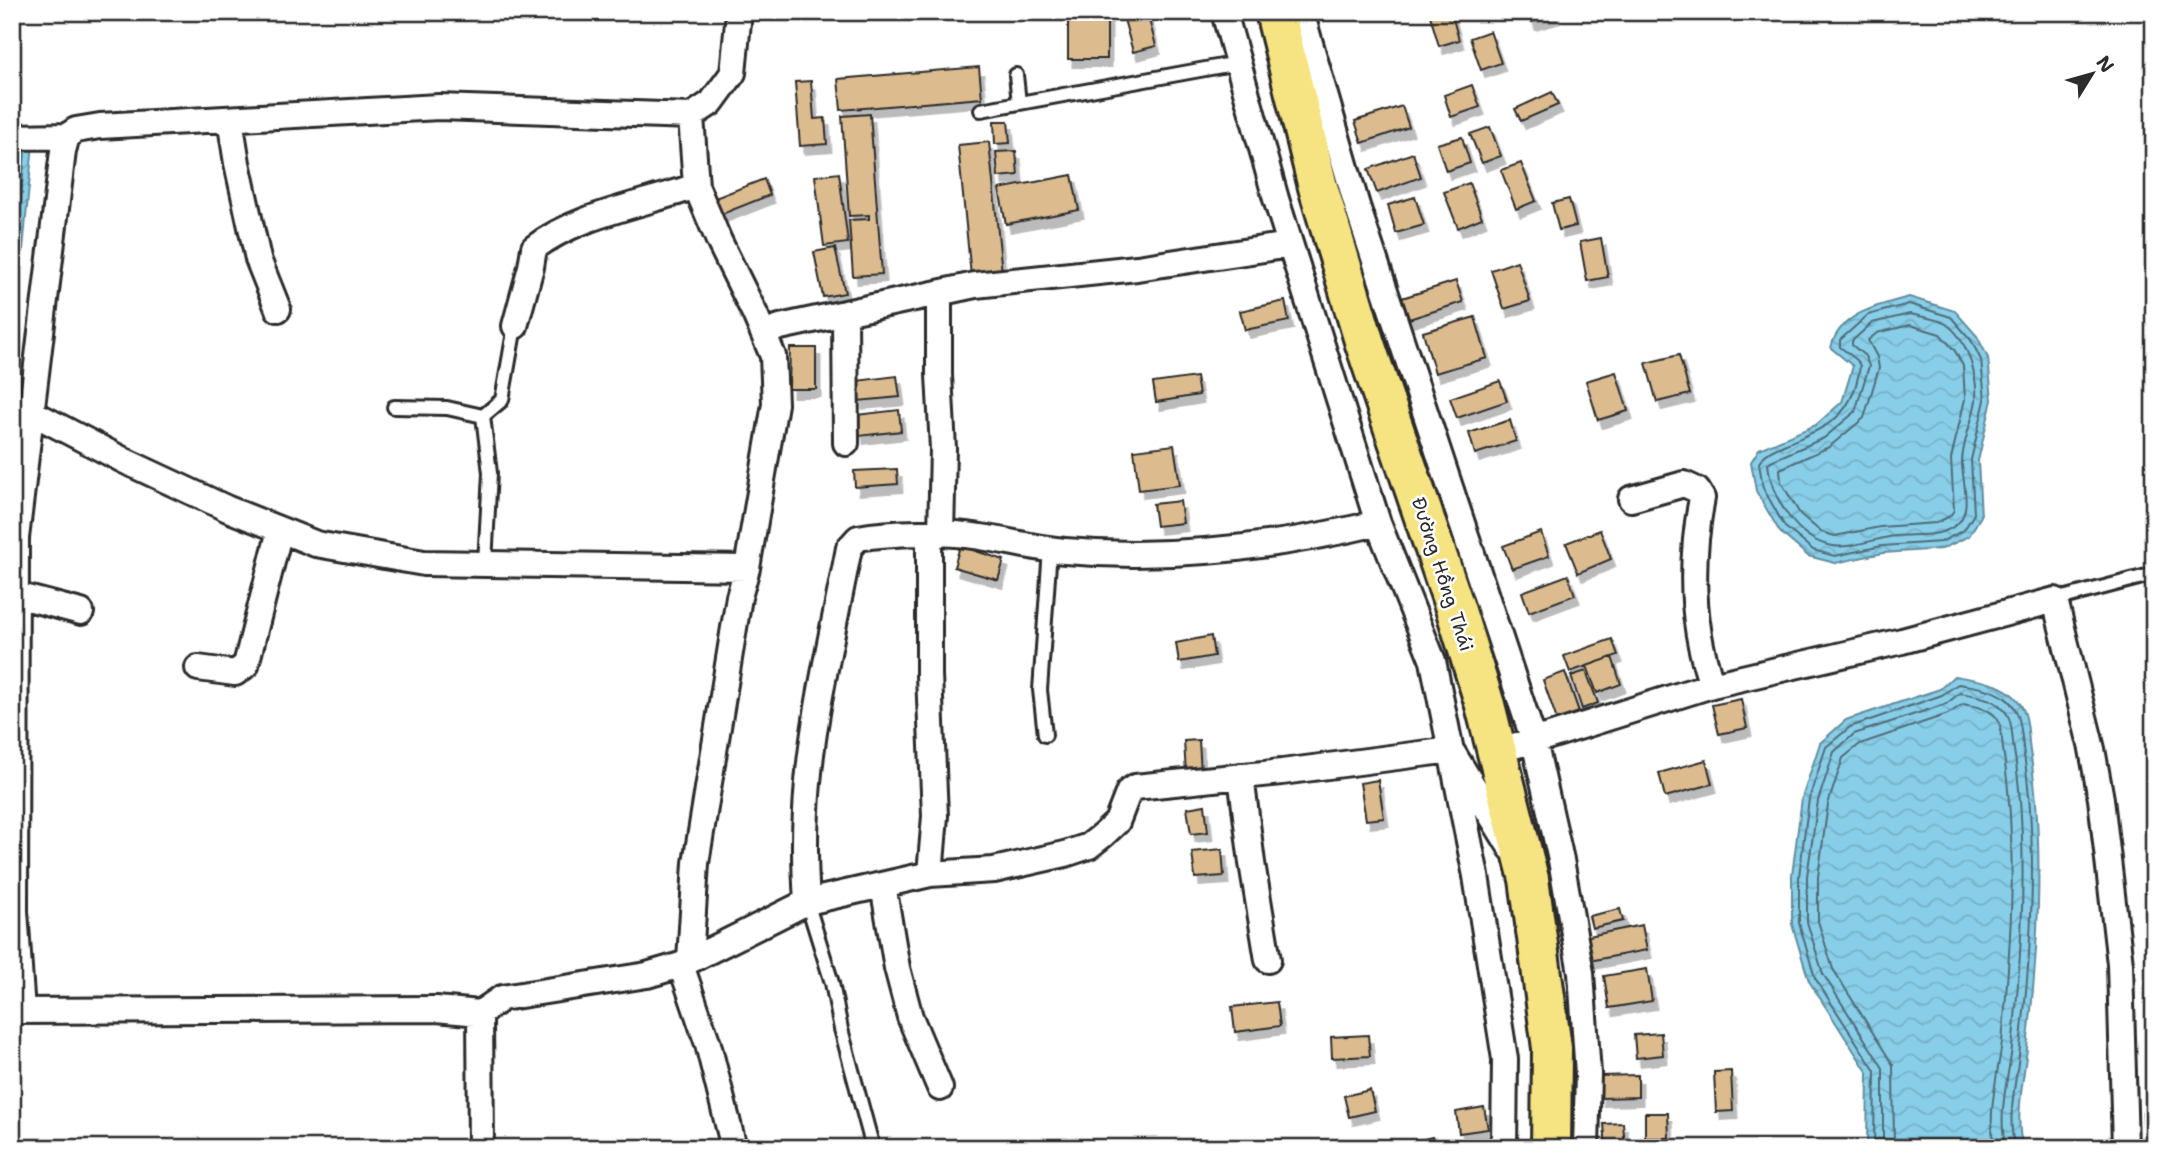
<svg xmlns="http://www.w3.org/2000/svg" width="2166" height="1160" font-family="'Shantell Sans',sans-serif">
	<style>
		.water { fill: url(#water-waves); stroke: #638d9d; stroke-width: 2 }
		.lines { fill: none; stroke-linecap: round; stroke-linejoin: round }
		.shore { stroke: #506c77; stroke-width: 2 }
		.building { fill: #dcbc8f; stroke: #2b2b2b; stroke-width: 2; filter: url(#shadow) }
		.lane-casing { stroke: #2b2b2b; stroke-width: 18 }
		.street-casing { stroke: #2b2b2b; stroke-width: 30 }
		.primary-casing { stroke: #2b2b2b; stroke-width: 44 }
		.lane { stroke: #fff; stroke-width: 12 }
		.street { stroke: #fff; stroke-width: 24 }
		.primary { stroke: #f6e381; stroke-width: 38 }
		.labels { text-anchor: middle; stroke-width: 5; stroke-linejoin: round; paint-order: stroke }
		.street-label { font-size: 19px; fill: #2b2b2b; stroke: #fff }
	</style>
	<defs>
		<pattern id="water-waves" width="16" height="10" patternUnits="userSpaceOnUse" patternTransform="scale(1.75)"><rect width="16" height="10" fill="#88cee9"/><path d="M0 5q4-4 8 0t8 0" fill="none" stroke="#76b1c8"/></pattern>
		<filter id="shadow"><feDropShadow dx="4.5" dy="8" stdDeviation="0" flood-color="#0004"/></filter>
	</defs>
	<rect width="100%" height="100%" fill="#fff"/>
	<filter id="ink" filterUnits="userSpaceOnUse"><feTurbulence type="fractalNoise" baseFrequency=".0143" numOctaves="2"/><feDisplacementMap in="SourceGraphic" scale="14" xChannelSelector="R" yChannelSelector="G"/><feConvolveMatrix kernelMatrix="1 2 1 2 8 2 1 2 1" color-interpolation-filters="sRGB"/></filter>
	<g filter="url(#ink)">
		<path class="water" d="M 12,143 L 33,143 L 12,367 Z
			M 1909,297 L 1955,311 L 1977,336 L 1988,358 L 1992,400 L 1978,461 L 1981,516 L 1969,536 L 1942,549 L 1883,553 L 1835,563 L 1808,556 L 1780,532 L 1756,491 L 1751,462 L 1759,449 L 1816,425 L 1842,402 L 1853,366 L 1831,348 C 1839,313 1879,305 1909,297 Z
			M 1954,676 C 1979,680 2011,683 2023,709 C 2029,720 2028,739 2030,751 C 2045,844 2038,954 2027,1048 C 2024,1080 2014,1116 2023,1148 L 1867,1148 L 1868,1073 L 1809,981 L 1792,924 L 1792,875 L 1802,798 L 1820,743 L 1846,720 L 1940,689 Z"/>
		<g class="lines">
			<path class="shore" d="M 12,303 L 25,151
				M 1909,304 L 1951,317 L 1971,340 L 1981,360 L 1985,400 L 1971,460 L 1974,514 L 1964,530 L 1941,542 L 1882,546 L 1835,556 L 1813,550 L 1785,527 L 1763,488 L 1759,463 C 1765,452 1775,449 1786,444 C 1829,426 1853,417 1860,366 L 1857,360 L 1840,347 L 1840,340 L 1868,315 Z
				M 1910,314 C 1921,317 1936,318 1946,324 C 1967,338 1978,376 1976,400 C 1973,421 1962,442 1962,463 C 1962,480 1973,511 1957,524 C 1941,538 1916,534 1896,536 C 1877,538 1850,549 1833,546 C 1797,541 1771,497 1768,464 L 1771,461 L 1824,438 L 1855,412 L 1869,366 L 1865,356 L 1852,345 L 1852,341 L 1872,323 Z
				M 1910,325 L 1940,334 L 1955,351 L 1963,366 L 1965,399 L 1951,459 L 1954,510 L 1950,516 L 1936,523 L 1880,527 L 1835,536 L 1821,532 L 1800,514 L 1781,482 L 1780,469 L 1829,447 L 1864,418 L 1879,368 L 1877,357 L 1868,340 L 1877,333 Z
				M 1874,1148 L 1875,1071 L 1815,978 L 1799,923 L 1799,876 L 1809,799 L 1826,747 L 1850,727 L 1942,695 L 1958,684 C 1978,687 2008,690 2017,713 C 2022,725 2022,742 2024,755 C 2038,845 2031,957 2020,1047 C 2017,1080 2006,1116 2015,1148
				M 1883,1148 L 1883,1068 L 1823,974 L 1807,922 L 1807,876 L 1818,801 L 1834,752 L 1854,734 L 1946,704 L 1960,693 C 1978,696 1997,698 2007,714 C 2013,723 2012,740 2014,750 C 2029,842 2022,955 2012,1048 C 2008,1079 1997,1116 2006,1148
				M 1894,1148 L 1893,1065 L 1833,969 L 1818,921 L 1818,877 L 1828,804 L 1843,758 L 1860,744 L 1948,714 L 1963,704 C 1975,706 1989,708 1997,718 C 2002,726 2002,740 2003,749 C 2018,845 2011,946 2002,1042 C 1998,1075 1986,1115 1995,1148"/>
		</g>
		<path class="building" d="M 1068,12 L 1107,12 L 1107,59 L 1068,59 Z
			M 1122,12 L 1147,12 L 1156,46 L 1133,52 Z
			M 1429,12 L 1451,12 L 1459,40 L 1439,46 Z
			M 1528,12 L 1555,12 L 1556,15 L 1531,22 Z
			M 1490,31 L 1501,63 L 1481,70 L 1470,38 Z
			M 979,67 L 982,98 L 841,110 L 838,79 Z
			M 811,81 L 814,119 L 825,118 L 827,144 L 800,146 L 795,82 Z
			M 1472,85 L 1480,107 L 1451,117 L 1444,95 Z
			M 1552,92 L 1558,105 L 1521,121 L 1515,109 Z
			M 1402,106 L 1409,127 L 1362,143 L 1355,121 Z
			M 870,114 L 882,274 L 853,276 L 849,220 L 869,219 L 869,215 L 849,216 L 842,116 Z
			M 994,121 L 1008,121 L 1010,143 L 995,144 Z
			M 1490,127 L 1501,156 L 1482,163 L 1470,134 Z
			M 1462,137 L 1470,163 L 1446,171 L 1437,144 Z
			M 989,142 L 1002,273 L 971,276 L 958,145 Z
			M 1016,151 L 1018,175 L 998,177 L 996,152 Z
			M 1413,153 L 1421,177 L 1377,193 L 1368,169 Z
			M 1521,163 L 1536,201 L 1516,209 L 1501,170 Z
			M 839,173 L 848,243 L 824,246 L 815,176 Z
			M 1072,175 L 1079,210 L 1006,224 L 999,189 Z
			M 764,179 L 770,195 L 722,214 L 715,198 Z
			M 1469,183 L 1482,218 L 1458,228 L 1444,192 Z
			M 1415,197 L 1424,225 L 1396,233 L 1388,205 Z
			M 1569,199 L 1576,226 L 1559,230 L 1552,203 Z
			M 1601,238 L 1608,277 L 1587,281 L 1580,242 Z
			M 835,248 L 845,293 L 823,297 L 814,252 Z
			M 1517,261 L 1530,301 L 1504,309 L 1491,270 Z
			M 1456,281 L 1463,302 L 1409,319 L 1402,298 Z
			M 1285,301 L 1289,321 L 1245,330 L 1240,311 Z
			M 1475,317 L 1487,358 L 1435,373 L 1423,332 Z
			M 790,348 L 816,348 L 816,389 L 789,389 Z
			M 1679,355 L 1690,394 L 1657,402 L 1646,363 Z
			M 1616,372 L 1628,411 L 1598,420 L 1586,381 Z
			M 897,376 L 900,397 L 858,401 L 856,381 Z
			M 1196,377 L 1199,395 L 1156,402 L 1153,383 Z
			M 1500,381 L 1507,401 L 1457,418 L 1450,398 Z
			M 899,410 L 901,431 L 859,436 L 856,415 Z
			M 1510,420 L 1516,441 L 1475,454 L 1469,433 Z
			M 1174,445 L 1180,485 L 1139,490 L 1134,450 Z
			M 897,469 L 898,484 L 855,487 L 854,471 Z
			M 1180,501 L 1183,523 L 1156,526 L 1153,504 Z
			M 1600,530 L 1611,559 L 1578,573 L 1566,543 Z
			M 1541,532 L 1549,556 L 1512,569 L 1503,546 Z
			M 960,546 L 1004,560 L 998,580 L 954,567 Z
			M 1568,575 L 1575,595 L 1529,612 L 1522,592 Z
			M 1211,636 L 1214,656 L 1179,662 L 1176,643 Z
			M 1612,639 L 1618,655 L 1570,672 L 1564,656 Z
			M 1612,657 L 1621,684 L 1597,693 L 1587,666 Z
			M 1586,671 L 1598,703 L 1582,709 L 1571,676 Z
			M 1565,672 L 1579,712 L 1557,720 L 1543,680 Z
			M 1741,699 L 1747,728 L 1719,734 L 1712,705 Z
			M 1199,740 L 1201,773 L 1186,774 L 1184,741 Z
			M 1706,760 L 1712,784 L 1665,797 L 1659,773 Z
			M 1378,780 L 1384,818 L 1366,820 L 1360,783 Z
			M 1205,805 L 1208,832 L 1191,834 L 1187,808 Z
			M 1222,849 L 1224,876 L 1195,878 L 1192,852 Z
			M 1620,909 L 1623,921 L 1592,928 L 1589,916 Z
			M 1642,925 L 1647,950 L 1589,961 L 1584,937 Z
			M 1647,969 L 1652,1001 L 1609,1008 L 1604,976 Z
			M 1277,1002 L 1280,1026 L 1235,1032 L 1232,1007 Z
			M 1661,1033 L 1663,1055 L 1636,1058 L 1634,1035 Z
			M 1368,1035 L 1370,1056 L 1332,1058 L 1331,1037 Z
			M 1731,1071 L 1733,1111 L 1716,1112 L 1714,1072 Z
			M 1638,1075 L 1638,1097 L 1600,1098 L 1600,1076 Z
			M 1370,1090 L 1375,1111 L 1349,1117 L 1344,1096 Z
			M 1484,1107 L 1488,1129 L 1459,1133 L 1456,1112 Z
			M 2154,1111 L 2154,1143 L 2145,1144 L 2143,1112 Z
			M 1645,1113 L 1668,1113 L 1669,1138 L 1645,1138 Z
			M 1623,1123 L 1625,1148 L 1606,1148 L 1604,1124 Z
			M 1432,1137 L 1435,1148 L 1393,1147 Z"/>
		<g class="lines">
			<defs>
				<path id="lane" d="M 1016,75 L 1019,103
					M 981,110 L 1238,63
					M 394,407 L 447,408 L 483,416
					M 485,563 L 490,473 L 483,416 L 502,400 L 515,326
					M 2055,600 L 2154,574
					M 1045,735 L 1040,690 L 1050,549
					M 807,902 L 832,983 L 841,1029 L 873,1148"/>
				<path id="street" d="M 1224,12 L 1276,199 L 1378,523 L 1433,661 L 1476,876 L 1505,1059 L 1504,1148
					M 1301,12 L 1357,206 L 1534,741 L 1561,860 L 1581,973 L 1588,1074 L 1586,1148
					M 230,119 L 237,163 L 258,259 L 278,309
					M 12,137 L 67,136
					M 939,293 L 939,375 L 943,449 L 941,534
					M 845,314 L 846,443
					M 515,326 L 531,267 L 534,248 C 576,215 645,204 696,186
					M 763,333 L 780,327 L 975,285 L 1137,268 L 1290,245
					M 31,412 L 125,461 L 228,509 L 316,544 L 424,563 L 747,568
					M 1631,499 L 1684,484 L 1697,490 L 1702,498 C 1690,561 1690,623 1712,685
					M 929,534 L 929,675 L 935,816 L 930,874
					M 16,595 L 81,612
					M 198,668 L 235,673 L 246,665 L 280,530
					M 1497,750 L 1534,741 L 1712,685 L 1902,641 L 2055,600 L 2092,749 L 2101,799 L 2120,964 L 2125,1148
					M 1241,776 L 1252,863 L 1268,960
					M 883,885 L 897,968 L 910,1017 L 940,1088
					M 807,902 C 805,871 804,841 806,811 C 810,725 833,633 849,548 L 858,538 C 891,532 948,531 981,537 C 1009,541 1037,549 1065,551 C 1169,560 1277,547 1378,523
					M 690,960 L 696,863 L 739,597 L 747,568 L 775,404 L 773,356 L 755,314 L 719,241 L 696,186 L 691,116 L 711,103 L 733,73 L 739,12
					M 681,965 L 708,1044 L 734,1148
					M 12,1011 L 436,1009 L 480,1013 L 502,998 L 647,975 L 681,965 L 807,902 L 930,874 L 994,870 L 1065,854 L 1089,846 L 1103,835 L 1117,822 L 1129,791 L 1135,787 L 1282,772 L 1451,750 L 1511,848
					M 22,1011 L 15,911 L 16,538 L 63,151 L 67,136 L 76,130 L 100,126 L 439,107 L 691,116
					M 480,1013 L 481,1148"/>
				<path id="primary" d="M 1275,12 L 1318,187 L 1365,344 L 1456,611 L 1485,705 L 1529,879 L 1552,1048 L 1551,1148"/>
			</defs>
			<use href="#lane" class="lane-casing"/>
			<use href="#street" class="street-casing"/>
			<use href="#primary" class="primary-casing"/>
			<use href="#lane" class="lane"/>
			<use href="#street" class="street"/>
			<use href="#primary" class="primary"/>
		</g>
	</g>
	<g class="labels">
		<g class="street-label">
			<text transform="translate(1443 574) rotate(72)" y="7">Đường Hồng Thái</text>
		</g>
	</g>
	<rect width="2166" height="1160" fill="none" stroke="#fff" stroke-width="42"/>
	<rect x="21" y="21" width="2124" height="1118" fill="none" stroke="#2b2b2b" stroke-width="2.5" filter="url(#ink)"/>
	<g transform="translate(2092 74) rotate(53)" stroke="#ffffff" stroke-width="5" paint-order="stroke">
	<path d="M0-5L12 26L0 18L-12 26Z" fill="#2b2b2b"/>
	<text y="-10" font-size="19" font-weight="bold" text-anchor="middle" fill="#2b2b2b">N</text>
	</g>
</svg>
